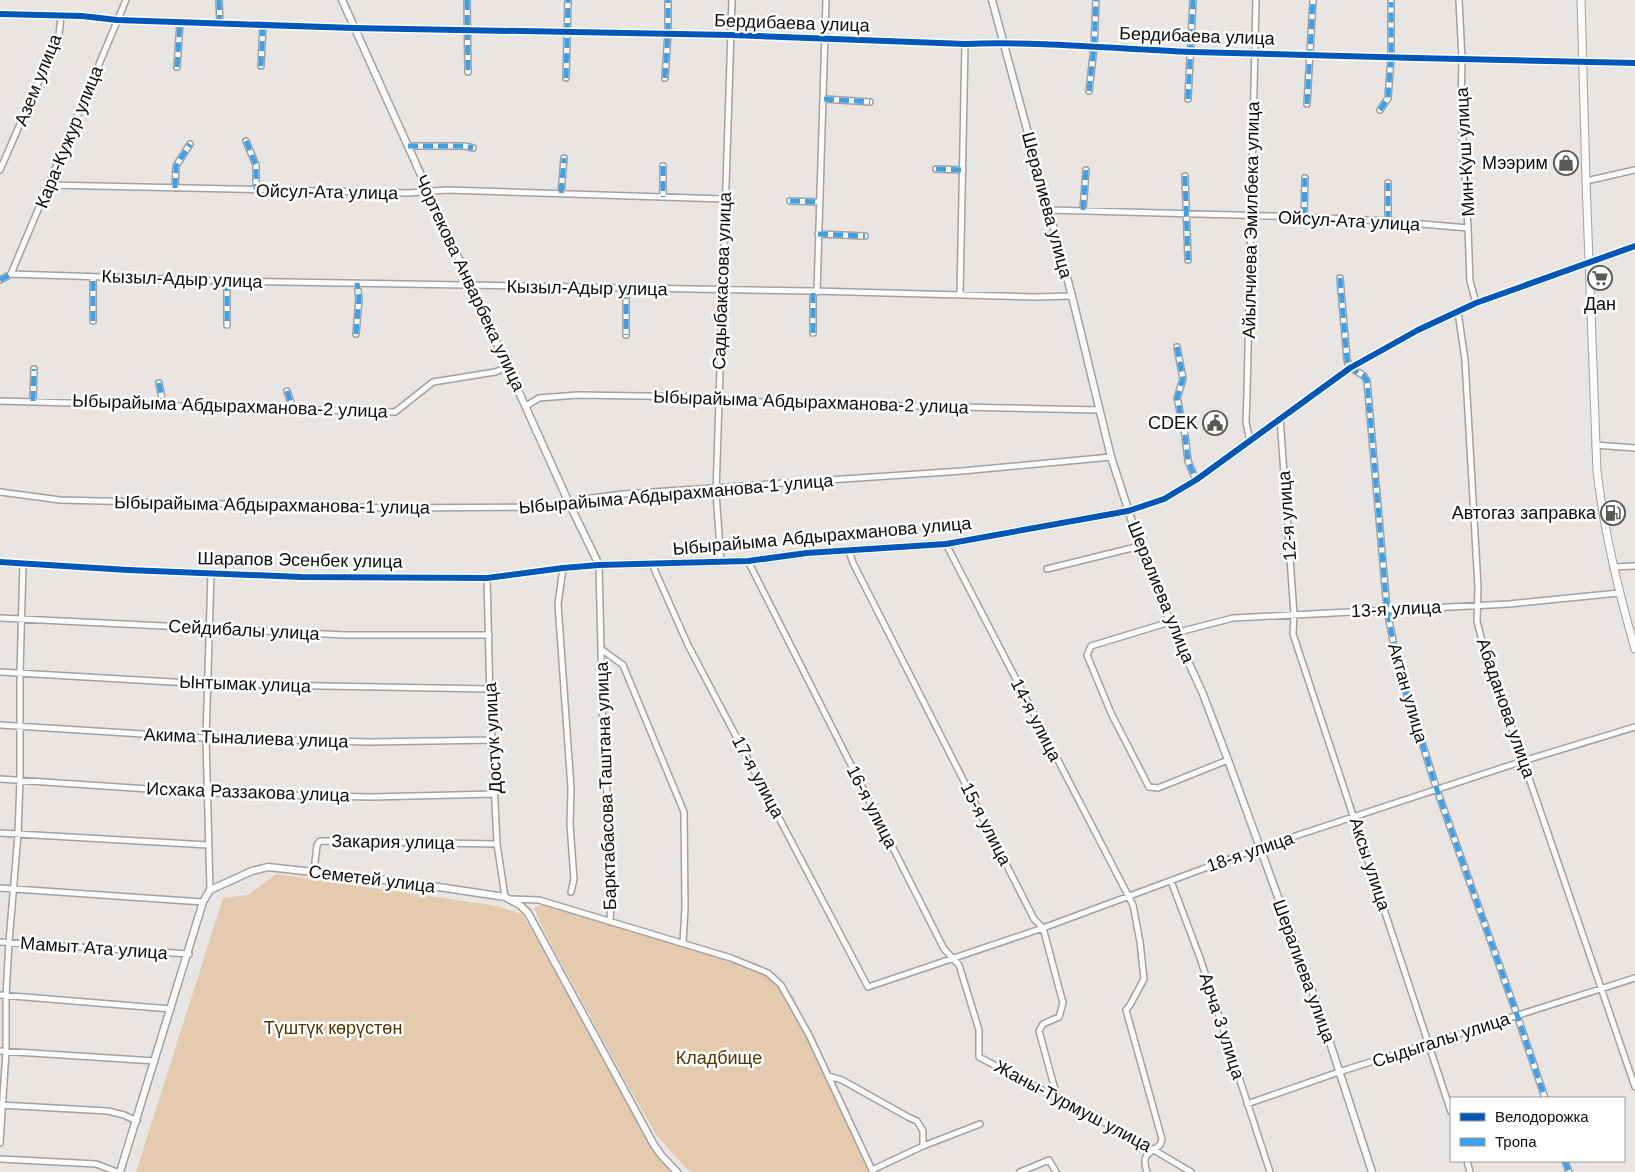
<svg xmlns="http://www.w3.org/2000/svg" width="1635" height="1172" font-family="Helvetica,sans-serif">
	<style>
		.green { fill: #e5cbad }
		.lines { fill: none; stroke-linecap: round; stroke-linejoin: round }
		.minor-casing { stroke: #a4a19e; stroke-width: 8 }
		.tertiary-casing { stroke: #a4a19e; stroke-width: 9 }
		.secondary-casing { stroke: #a4a19e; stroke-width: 9 }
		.minor { stroke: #fcfbfb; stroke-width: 5 }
		.tertiary { stroke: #fcfbfb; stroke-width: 6 }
		.secondary { stroke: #fcfbfb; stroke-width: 7 }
		.quiet { stroke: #3da1e9; stroke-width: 5; stroke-dasharray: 10 5; stroke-linecap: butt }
		.cycleway-casing { stroke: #fff; stroke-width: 9 }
		.cycleway { stroke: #0057b8; stroke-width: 6 }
		.labels { text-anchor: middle; stroke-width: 5; stroke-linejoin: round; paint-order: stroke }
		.street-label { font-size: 18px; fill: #0f0d0a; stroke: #fff }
		.poi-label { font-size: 18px; fill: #0f0d0a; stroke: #fff; text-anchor: end }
		.park-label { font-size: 18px; fill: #573500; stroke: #fff }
	</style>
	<rect width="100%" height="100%" fill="#e8e5e2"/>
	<path class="green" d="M 276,874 L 497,906 L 522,914 L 543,949 L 653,1151 L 672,1172 L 136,1172 L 223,898 L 248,895 Z
		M 542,904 L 765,971 L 793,996 L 875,1172 L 692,1172 L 686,1168 L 657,1136 L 628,1086 L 544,931 L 534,908 Z"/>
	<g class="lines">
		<defs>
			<path id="minor" d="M 219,0 L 220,24
				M 467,0 L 468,72
				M 1459,0 L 1462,59 L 1461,110 L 1468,228 L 1470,281 L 1476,303
				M 0,14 L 82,16 L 117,20 L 354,28 L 731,35 L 965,44 C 1041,41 1117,49 1192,52 C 1340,57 1487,59 1635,63
				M 261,66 L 263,25
				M 177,67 L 180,23
				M 566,78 L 568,0
				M 665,78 L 668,33 L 668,0
				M 1089,91 L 1094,48 L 1096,0
				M 824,99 L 870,102
				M 1188,99 L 1193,0
				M 1307,104 L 1313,0
				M 1380,110 L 1388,98 L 1391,58 L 1391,2
				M 246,141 L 256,165 L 256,190
				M 408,146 L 465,146 L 473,148
				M 663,166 L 663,197
				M 936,169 L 963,170
				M 0,170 L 59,35 L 61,16
				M 1185,176 L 1188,260
				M 1586,181 L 1635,170
				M 49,185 L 409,193 L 446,190 L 724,199
				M 175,188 L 176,166 L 190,144
				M 561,193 L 564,158
				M 790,201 L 819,202
				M 1049,210 L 1304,217 L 1388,221 L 1468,228
				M 1083,210 L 1086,170
				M 1304,217 L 1305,178
				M 1388,221 L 1388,183
				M 818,234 L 865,236
				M 11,274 L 227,281 L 813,291 L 1034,297 L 1072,296
				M 11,274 L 126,0
				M 1340,278 L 1347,360 L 1350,368 L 1363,375 L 1367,381 L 1387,609 L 1398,667 L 1437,790 L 1517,1015 L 1545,1098
				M 0,280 L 11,274
				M 227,281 L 227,325
				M 626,289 L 626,335
				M 817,292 L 826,0
				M 960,295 L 965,44
				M 1458,312 L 1465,360 L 1478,587 L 1477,621 L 1482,641 L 1635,1087
				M 93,321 L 93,277
				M 813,333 L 813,291
				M 356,334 L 359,298 L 357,283
				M 1177,347 L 1183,379 L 1177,398 L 1185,435 L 1188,461 L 1196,480
				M 159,383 L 163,404
				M 287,391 L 293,409
				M 0,401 L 395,412 L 433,382 L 495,372 L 508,367
				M 33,401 L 34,369
				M 526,406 L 539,398 L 578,395 L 703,397 L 730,401 L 821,404 L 1099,410
				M 1280,418 L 1294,614 L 1293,634 L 1451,1112
				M 1250,441 L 1246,423 L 1247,393 L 1256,0
				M 1595,445 L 1635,448
				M 0,492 L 60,500 L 387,508 L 554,507 L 584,499 L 623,494 L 962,471 L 1111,457
				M 1128,511 L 1164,499 L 1196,480 L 1350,368 L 1418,330 L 1476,303 L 1635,246
				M 946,544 L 1133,905 L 1140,942 L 1144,979 L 1130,1005 L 1126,1010 L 1162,1139 L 1160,1145 C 1148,1154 1141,1155 1147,1172
				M 849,551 L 853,563 L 1034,919 L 1043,928 L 1063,1003 L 1059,1017 L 1043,1024 L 1039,1031 L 1057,1097
				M 748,561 L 944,949 L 959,965 L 979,1030 L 979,1057 L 1130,1136 L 1191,1172
				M 0,562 L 128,570 L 301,577 L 487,578 L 563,568 L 599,565 L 603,735 L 610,839 L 608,887 L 611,903 L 610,922
				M 721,562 L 716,493 L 732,0
				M 652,564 L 688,645 L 868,987 L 1043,928 L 1259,848 L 1523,761 L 1635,727
				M 1613,567 L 1635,566
				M 563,568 L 558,604 L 571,788 L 570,825 L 574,879 L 571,892
				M 1047,569 L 1140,546
				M 487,578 L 490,700 L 497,844 L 505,897
				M 0,618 L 345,635 L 489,635
				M 1170,622 L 1091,646 L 1087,655 L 1111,713 L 1149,787 L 1158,788 L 1228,760
				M 1175,633 L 1233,618 L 1509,604 L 1619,593
				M 601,649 L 623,665 L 684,812 L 685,908 L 683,943
				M 0,672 L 207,684 L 490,689
				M 0,725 L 206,738 L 369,742 L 492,740
				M 0,779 L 208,793 L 371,797 L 495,794
				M 0,833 L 208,845
				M 314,871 L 317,845 L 320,841 L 497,844
				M 1171,881 L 1200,958 L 1270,1172
				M 0,888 L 203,902
				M 210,890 L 206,738 L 211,573
				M 511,899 L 539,900 L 731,958 L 768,973 L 781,985 L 809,1035 L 873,1172
				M 0,942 L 189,954
				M 0,995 L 171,1009
				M 0,1051 L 155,1061
				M 828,1076 L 842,1080 L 908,1117 L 917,1121 L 923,1131 L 923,1146
				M 1247,1104 L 1339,1072 L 1635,978
				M 0,1105 L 108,1111 L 124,1115 L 137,1121
				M 0,1143 L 6,1051 L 6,996 L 9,942 L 18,834 L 20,780 L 20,673 L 23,563
				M 0,1159 L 96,1164 L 117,1172
				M 1467,1161 L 1470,1172
				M 1565,1161 L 1569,1172
				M 872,1170 L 923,1146 L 980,1124
				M 1020,1172 L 1049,1160 L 1056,1172"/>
			<path id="tertiary" d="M 342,0 L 569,503 L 599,565 L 748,561 L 807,553 L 946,544 L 1128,511
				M 992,0 L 1072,296 L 1111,457 L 1140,546 L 1170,622 L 1203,694 L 1228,760 L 1320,1012 L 1372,1172
				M 120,1172 L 203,902 L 210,890 L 252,871 L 268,867 L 412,883 L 505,897 L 520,905 L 528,913 L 654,1145 L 661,1155 L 677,1172"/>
			<path id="secondary" d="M 1581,0 L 1586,181 L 1597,471 C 1604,532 1618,590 1635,649"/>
		</defs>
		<use href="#minor" class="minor-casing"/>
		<use href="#tertiary" class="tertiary-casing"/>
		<use href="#secondary" class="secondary-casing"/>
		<use href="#minor" class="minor"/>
		<use href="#tertiary" class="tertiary"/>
		<use href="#secondary" class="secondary"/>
		<path class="quiet" d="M 219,0 L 220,24
			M 467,0 L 468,72
			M 261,66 L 263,25
			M 177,67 L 180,23
			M 566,78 L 568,0
			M 665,78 L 668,33 L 668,0
			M 1089,91 L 1094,48 L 1096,0
			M 824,99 L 870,102
			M 1188,99 L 1193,0
			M 1307,104 L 1313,0
			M 1380,110 L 1388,98 L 1391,58 L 1391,2
			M 246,141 L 256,165 L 256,190
			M 408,146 L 465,146 L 473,148
			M 663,166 L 663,197
			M 936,169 L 963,170
			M 1185,176 L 1188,260
			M 175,188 L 176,166 L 190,144
			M 561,193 L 564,158
			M 790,201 L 819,202
			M 1083,210 L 1086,170
			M 1304,217 L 1305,178
			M 1388,221 L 1388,183
			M 818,234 L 865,236
			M 1340,278 L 1347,360 L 1350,368 L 1363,375 L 1367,381 L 1387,609 L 1398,667 L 1437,790 L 1517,1015 L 1545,1098
			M 0,280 L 11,274
			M 227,281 L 227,325
			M 626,289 L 626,335
			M 93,321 L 93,277
			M 813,333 L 813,291
			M 356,334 L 359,298 L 357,283
			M 1177,347 L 1183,379 L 1177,398 L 1185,435 L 1188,461 L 1196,480
			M 159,383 L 163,404
			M 287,391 L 293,409
			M 33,401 L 34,369
			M 1565,1161 L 1569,1172"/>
		<defs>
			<path id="cycleway" d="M 0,14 L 82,16 L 117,20 L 354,28 L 731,35 L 965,44 C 1041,41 1117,49 1192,52 C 1340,57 1487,59 1635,63
				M 0,562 L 128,570 L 301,577 L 487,578 L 563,568 L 599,565 L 748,561 L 807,553 L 946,544 L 1128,511 L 1164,499 L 1196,480 L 1350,368 L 1418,330 L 1476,303 L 1635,246"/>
		</defs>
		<use href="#cycleway" class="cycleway-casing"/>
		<use href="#cycleway" class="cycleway"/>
	</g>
	<defs>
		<symbol id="shop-ring" viewBox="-11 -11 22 22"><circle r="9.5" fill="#fff" stroke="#5b5956" stroke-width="1.5"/><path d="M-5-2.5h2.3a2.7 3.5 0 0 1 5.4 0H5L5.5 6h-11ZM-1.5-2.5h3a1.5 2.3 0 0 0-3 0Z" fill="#5b5956"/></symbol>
		<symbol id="supermarket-ring" viewBox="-11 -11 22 22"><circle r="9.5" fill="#fff" stroke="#5b5956" stroke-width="1.5"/><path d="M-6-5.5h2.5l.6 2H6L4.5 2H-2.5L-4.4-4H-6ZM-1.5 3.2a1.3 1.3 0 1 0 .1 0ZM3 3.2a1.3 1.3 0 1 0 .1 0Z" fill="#5b5956"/></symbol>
		<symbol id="civic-ring" viewBox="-11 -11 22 22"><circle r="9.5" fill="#fff" stroke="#5b5956" stroke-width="1.5"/><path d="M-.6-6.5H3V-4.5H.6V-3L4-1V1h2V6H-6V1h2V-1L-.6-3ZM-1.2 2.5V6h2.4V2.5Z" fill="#5b5956"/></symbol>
		<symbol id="fuel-ring" viewBox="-11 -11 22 22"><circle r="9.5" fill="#fff" stroke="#5b5956" stroke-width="1.5"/><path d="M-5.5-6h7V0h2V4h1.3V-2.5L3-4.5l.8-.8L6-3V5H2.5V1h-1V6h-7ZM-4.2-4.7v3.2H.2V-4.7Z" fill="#5b5956"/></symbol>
	</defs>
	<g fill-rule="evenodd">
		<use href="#shop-ring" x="1552" y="149" width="28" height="28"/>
		<use href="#supermarket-ring" x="1586" y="264" width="28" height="28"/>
		<use href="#civic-ring" x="1201" y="409" width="28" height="28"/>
		<use href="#fuel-ring" x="1599" y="499" width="28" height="28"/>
	</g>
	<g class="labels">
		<g class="street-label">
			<text transform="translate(792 23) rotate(2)" y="6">Бердибаева улица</text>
			<text transform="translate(1197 36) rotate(2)" y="6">Бердибаева улица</text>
			<text transform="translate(38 80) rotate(-68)" y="6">Азем улица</text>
			<text transform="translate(69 137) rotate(-68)" y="6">Кара-Кужур улица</text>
			<text transform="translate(1465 152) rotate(-93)" y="6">Мин-Куш улица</text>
			<text transform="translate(327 192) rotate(1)" y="6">Ойсул-Ата улица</text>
			<text transform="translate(1047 205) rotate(75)" y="6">Шералиева улица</text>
			<text transform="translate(1251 220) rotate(-89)" y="6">Айылчиева Эмилбека улица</text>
			<text transform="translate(1349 221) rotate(3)" y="6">Ойсул-Ата улица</text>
			<text transform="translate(182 279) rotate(2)" y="6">Кызыл-Адыр улица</text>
			<text transform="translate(722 281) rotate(-88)" y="6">Садыбакасова улица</text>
			<text transform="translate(470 283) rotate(65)" y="6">Чортекова Анварбека улица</text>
			<text transform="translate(587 288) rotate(1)" y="6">Кызыл-Адыр улица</text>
			<text transform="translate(811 402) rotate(2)" y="6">Ыбырайыма Абдырахманова-2 улица</text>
			<text transform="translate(230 406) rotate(2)" y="6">Ыбырайыма Абдырахманова-2 улица</text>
			<text transform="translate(676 494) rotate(-5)" y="6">Ыбырайыма Абдырахманова-1 улица</text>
			<text transform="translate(272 505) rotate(1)" y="6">Ыбырайыма Абдырахманова-1 улица</text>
			<text transform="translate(1287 516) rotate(-94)" y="6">12-я улица</text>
			<text transform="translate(822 536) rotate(-5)" y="6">Ыбырайыма Абдырахманова улица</text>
			<text transform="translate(300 560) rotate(1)" y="6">Шарапов Эсенбек улица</text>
			<text transform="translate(1161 592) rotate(68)" y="6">Шералиева улица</text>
			<text transform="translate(1396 609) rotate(-3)" y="6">13-я улица</text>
			<text transform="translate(244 630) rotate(3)" y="6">Сейдибалы улица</text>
			<text transform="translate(245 684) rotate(2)" y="6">Ынтымак улица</text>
			<text transform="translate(1408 693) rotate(74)" y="6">Актан улица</text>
			<text transform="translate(1506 708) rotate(71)" y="6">Абаданова улица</text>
			<text transform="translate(1036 720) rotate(63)" y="6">14-я улица</text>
			<text transform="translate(246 738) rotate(2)" y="6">Акима Тыналиева улица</text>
			<text transform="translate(493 738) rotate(-93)" y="6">Достук улица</text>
			<text transform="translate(758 777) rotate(62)" y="6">17-я улица</text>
			<text transform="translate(606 786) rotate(-92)" y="6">Барктабасова Таштана улица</text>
			<text transform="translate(248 792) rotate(2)" y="6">Исхака Раззакова улица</text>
			<text transform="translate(872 807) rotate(63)" y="6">16-я улица</text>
			<text transform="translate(986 824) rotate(63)" y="6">15-я улица</text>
			<text transform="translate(393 842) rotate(1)" y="6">Закария улица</text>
			<text transform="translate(1250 852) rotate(-19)" y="6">18-я улица</text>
			<text transform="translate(1370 864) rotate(72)" y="6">Аксы улица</text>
			<text transform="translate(372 879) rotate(7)" y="6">Семетей улица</text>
			<text transform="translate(94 948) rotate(4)" y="6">Мамыт Ата улица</text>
			<text transform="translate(1304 971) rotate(70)" y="6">Шералиева улица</text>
			<text transform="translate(1222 1026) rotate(72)" y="6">Арча 3 улица</text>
			<text transform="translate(1441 1040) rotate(-18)" y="6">Сыдыгалы улица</text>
			<text transform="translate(1073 1106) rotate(28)" y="6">Жаны-Турмуш улица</text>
		</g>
		<g class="poi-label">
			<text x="1548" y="169">Мээрим</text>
			<text x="1600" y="310" text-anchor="middle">Дан</text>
			<text x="1198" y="429">CDEK</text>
			<text x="1596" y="519">Автогаз заправка</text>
		</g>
		<g class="park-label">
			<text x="333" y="1034">Түштүк көрүстөн</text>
			<text x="719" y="1064">Кладбище</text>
		</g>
	</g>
	<rect x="1450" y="1097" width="175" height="65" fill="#ffffff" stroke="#9f9e9d"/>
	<rect x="1460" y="1113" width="25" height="8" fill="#0057b8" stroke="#9f9e9d"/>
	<text x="1495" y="1122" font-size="15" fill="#0f0d0a">Велодорожка</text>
	<rect x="1460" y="1138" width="25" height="8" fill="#3da1e9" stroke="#9f9e9d"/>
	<text x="1495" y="1147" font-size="15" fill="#0f0d0a">Тропа</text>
</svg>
